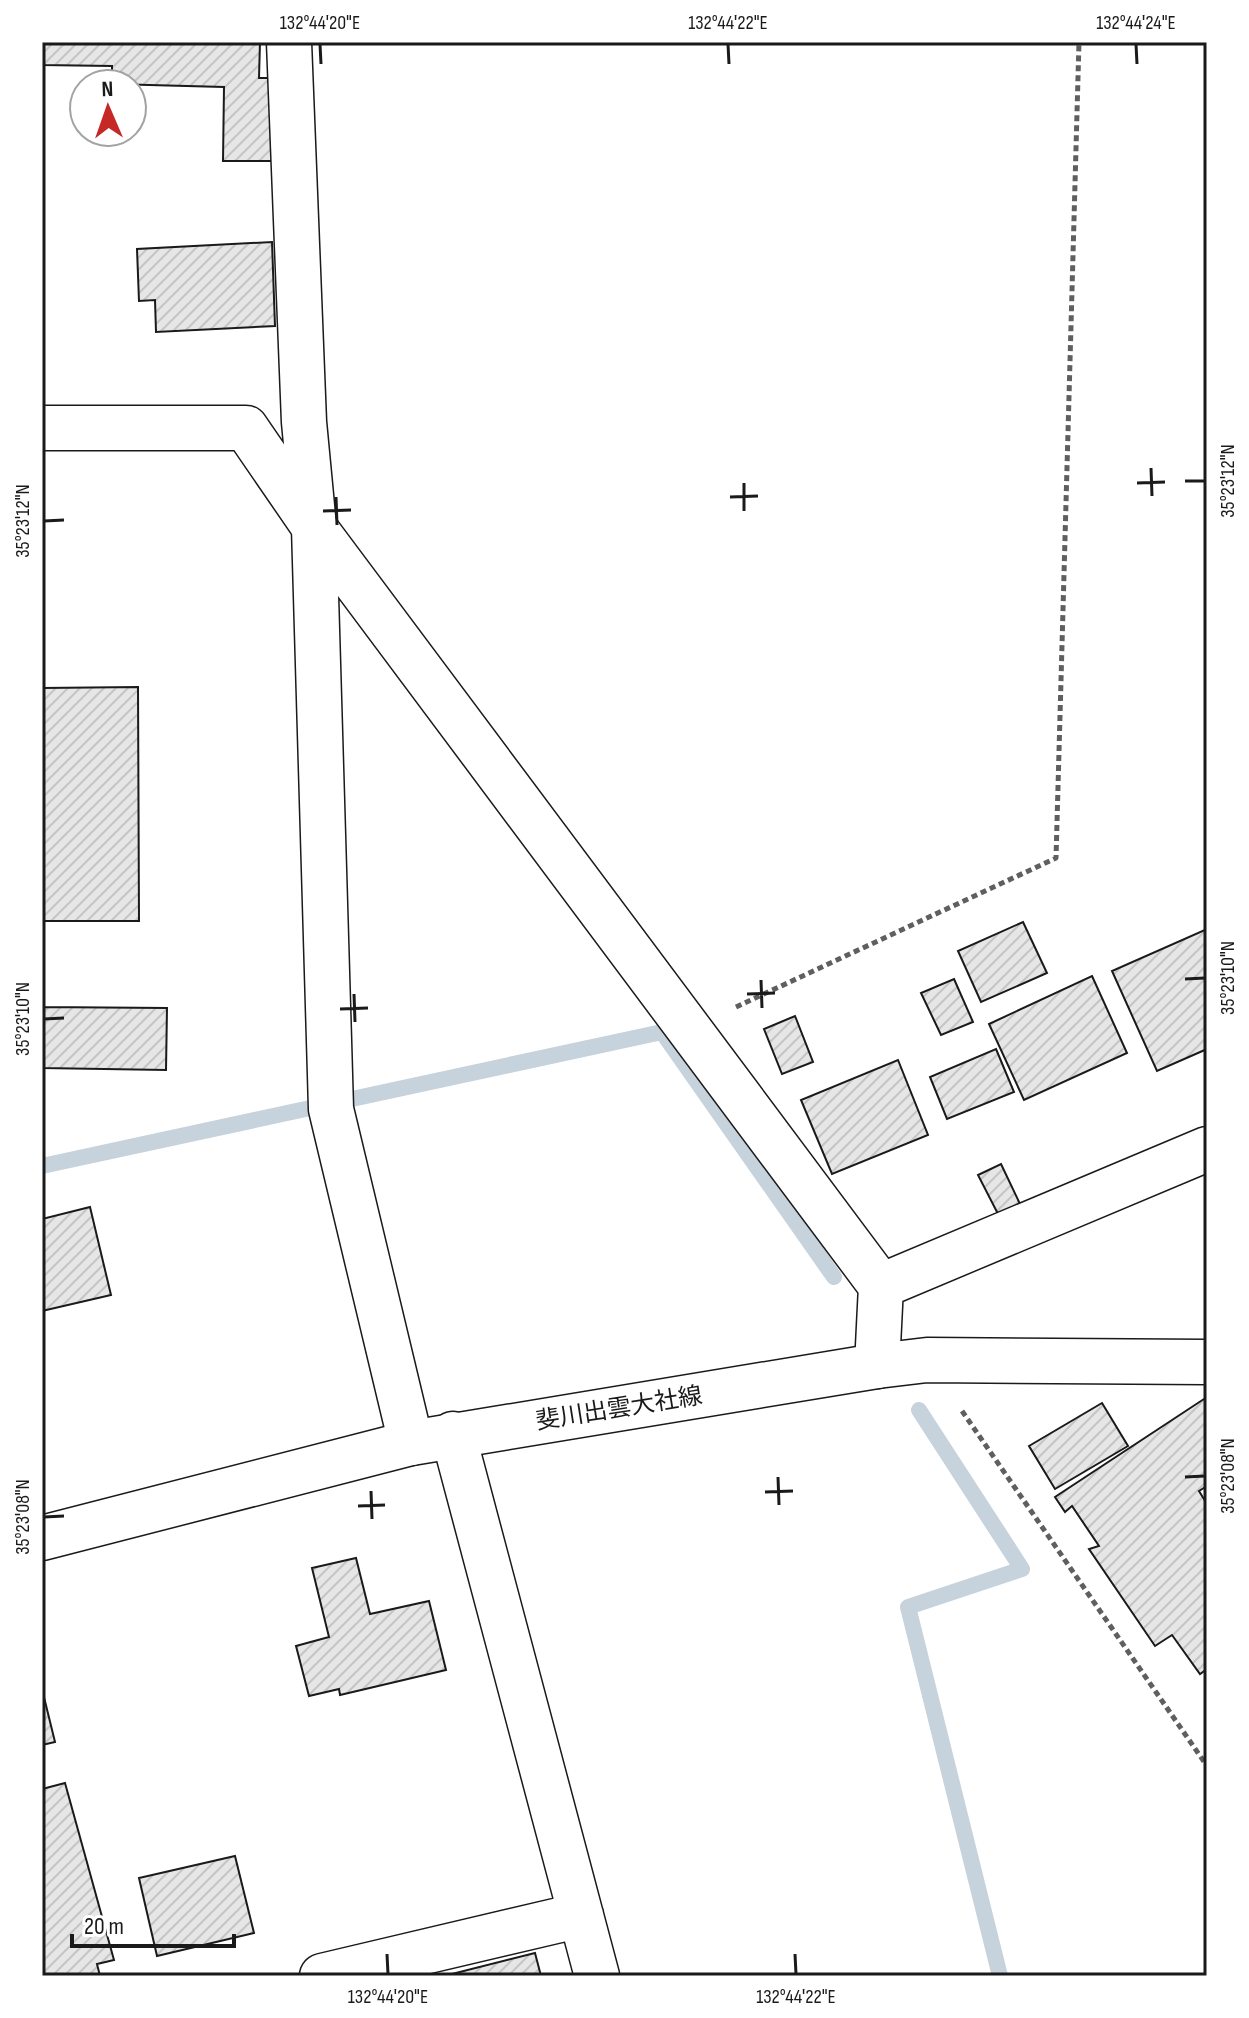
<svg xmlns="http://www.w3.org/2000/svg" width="1249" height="2018" font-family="'Sofia Sans Condensed','Noto Sans JP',sans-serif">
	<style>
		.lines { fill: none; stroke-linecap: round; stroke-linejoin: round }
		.stream { stroke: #c6d2dc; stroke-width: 16 }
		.building { fill: url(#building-hatch); stroke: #1a1a1a; stroke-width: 2 }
		.minor-casing { stroke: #1a1a1a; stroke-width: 47 }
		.secondary-casing { stroke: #1a1a1a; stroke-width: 47 }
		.path { stroke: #5f5f5f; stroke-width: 5; stroke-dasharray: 6 4; stroke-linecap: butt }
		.minor { stroke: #fff; stroke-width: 44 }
		.secondary { stroke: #fff; stroke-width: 44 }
		.ticks { fill: none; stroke: #1a1a1a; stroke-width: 3 }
		.labels { text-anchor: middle; stroke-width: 6; stroke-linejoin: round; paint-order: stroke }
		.street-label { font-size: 24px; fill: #1a1a1a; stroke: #fff }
		.neatline { fill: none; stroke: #1a1a1a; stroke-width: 3 }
		.ticks-label { font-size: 20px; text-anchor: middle; fill: #1a1a1a }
	</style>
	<defs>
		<pattern id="building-hatch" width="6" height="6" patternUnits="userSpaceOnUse" patternTransform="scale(2)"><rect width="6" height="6" fill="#e6e6e6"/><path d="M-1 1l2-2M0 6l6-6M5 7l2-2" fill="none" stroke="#c5c5c5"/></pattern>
	</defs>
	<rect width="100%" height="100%" fill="#fff"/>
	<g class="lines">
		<path class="stream" d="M 42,1166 L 662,1032 L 834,1277
			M 919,1410 L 1022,1569 L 908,1607 L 1000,1976"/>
	</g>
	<path class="building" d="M 42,42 L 260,42 L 259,78 L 282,78 L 281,161 L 223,161 L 224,87 L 112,84 L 112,66 L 42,65 Z
		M 272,242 L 275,326 L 156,332 L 155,300 L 139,301 L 137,249 Z
		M 138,687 L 139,921 L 42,921 L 42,688 Z
		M 1023,922 L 1047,973 L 981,1002 L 958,951 Z
		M 1207,929 L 1207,1049 L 1157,1071 L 1112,971 Z
		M 1092,976 L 1127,1053 L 1024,1100 L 989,1024 Z
		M 954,979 L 973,1022 L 941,1035 L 921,993 Z
		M 42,989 L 42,1007 L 167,1008 L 166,1070 L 42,1068 Z
		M 795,1016 L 813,1062 L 782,1074 L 764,1029 Z
		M 996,1049 L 1014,1092 L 947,1119 L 930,1077 Z
		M 898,1060 L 928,1135 L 832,1174 L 801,1100 Z
		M 1001,1164 L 1020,1204 L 998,1214 L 978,1175 Z
		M 90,1207 L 111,1295 L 42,1311 L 42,1219 Z
		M 1207,1397 L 1207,1486 L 1199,1491 L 1207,1504 L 1207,1669 L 1200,1674 L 1172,1635 L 1155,1646 L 1089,1549 L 1099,1546 L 1072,1506 L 1065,1512 L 1055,1497 Z
		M 1102,1403 L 1128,1446 L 1055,1489 L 1029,1446 Z
		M 356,1558 L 370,1614 L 429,1601 L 446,1670 L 340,1695 L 339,1689 L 309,1696 L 296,1646 L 329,1637 L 312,1568 Z
		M 42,1689 L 55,1742 L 42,1745 Z
		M 65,1783 L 114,1960 L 97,1964 L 100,1976 L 42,1976 L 42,1789 Z
		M 235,1856 L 254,1933 L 157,1956 L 139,1878 Z
		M 535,1953 L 541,1976 L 444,1976 Z"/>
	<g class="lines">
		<defs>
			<path id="minor" d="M 289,42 L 304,422 L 314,527 L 331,1109 L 411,1443
				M 42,428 L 246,428 L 314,527 L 881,1286 L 877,1366
				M 881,1286 L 1207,1149
				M 453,1434 L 597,1976
				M 322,1976 L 581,1915"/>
			<path id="secondary" d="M 42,1538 L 411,1443 L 877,1366 L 927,1360 L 1207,1362"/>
		</defs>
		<use href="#minor" class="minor-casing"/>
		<use href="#secondary" class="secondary-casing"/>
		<path class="path" d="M 736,1007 L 1056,858 L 1079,42
			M 962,1411 L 1207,1766"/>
		<use href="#minor" class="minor"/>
		<use href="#secondary" class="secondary"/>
	</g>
	<path class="ticks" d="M 320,44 L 321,64M 728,44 L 729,64M 1136,44 L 1137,64M 1151,468 L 1152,496M 1185,481 L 1205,481M 744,483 L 744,511M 1137,483 L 1165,482M 336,497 L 337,525M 730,497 L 758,496M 323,511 L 351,510M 44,521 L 64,520M 1185,979 L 1205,978M 761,980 L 762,1008M 354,994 L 355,1022M 747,994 L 775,993M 340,1009 L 368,1008M 44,1019 L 64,1018M 778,1477 L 779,1505M 1185,1477 L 1205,1476M 371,1491 L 372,1519M 765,1492 L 793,1491M 358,1506 L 385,1505M 44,1517 L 64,1516M 387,1954 L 388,1974M 795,1954 L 796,1974"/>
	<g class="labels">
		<g class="street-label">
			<text transform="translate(619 1408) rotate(-9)" y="8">斐川出雲大社線</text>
		</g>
	</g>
	<rect width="1249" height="2018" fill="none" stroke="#ffffff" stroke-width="88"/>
	<g transform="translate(108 108) rotate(358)"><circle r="38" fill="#ffffff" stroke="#a3a3a3" stroke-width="2"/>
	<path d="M0-6L14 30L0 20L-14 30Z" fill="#c62828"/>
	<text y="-12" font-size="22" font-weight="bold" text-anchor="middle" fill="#1a1a1a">N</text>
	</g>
	<path d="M72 1934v12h162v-12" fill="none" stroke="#1a1a1a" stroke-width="4"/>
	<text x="84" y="1934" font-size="24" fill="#1a1a1a" stroke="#ffffff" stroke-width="6" paint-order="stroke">20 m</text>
	<rect x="44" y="44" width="1161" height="1930" class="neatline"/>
	<g class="ticks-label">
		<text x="320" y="29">132°44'20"E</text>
		<text x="728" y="29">132°44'22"E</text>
		<text x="1136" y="29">132°44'24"E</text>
		<text transform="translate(1227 481) rotate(-90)" y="7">35°23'12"N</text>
		<text transform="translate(22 521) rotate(-90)" y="7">35°23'12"N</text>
		<text transform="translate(1227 978) rotate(-90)" y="7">35°23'10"N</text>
		<text transform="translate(22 1019) rotate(-90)" y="7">35°23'10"N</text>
		<text transform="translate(1227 1476) rotate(-90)" y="7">35°23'08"N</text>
		<text transform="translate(22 1517) rotate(-90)" y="7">35°23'08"N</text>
		<text x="388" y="2003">132°44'20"E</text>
		<text x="796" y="2003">132°44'22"E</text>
	</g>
</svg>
